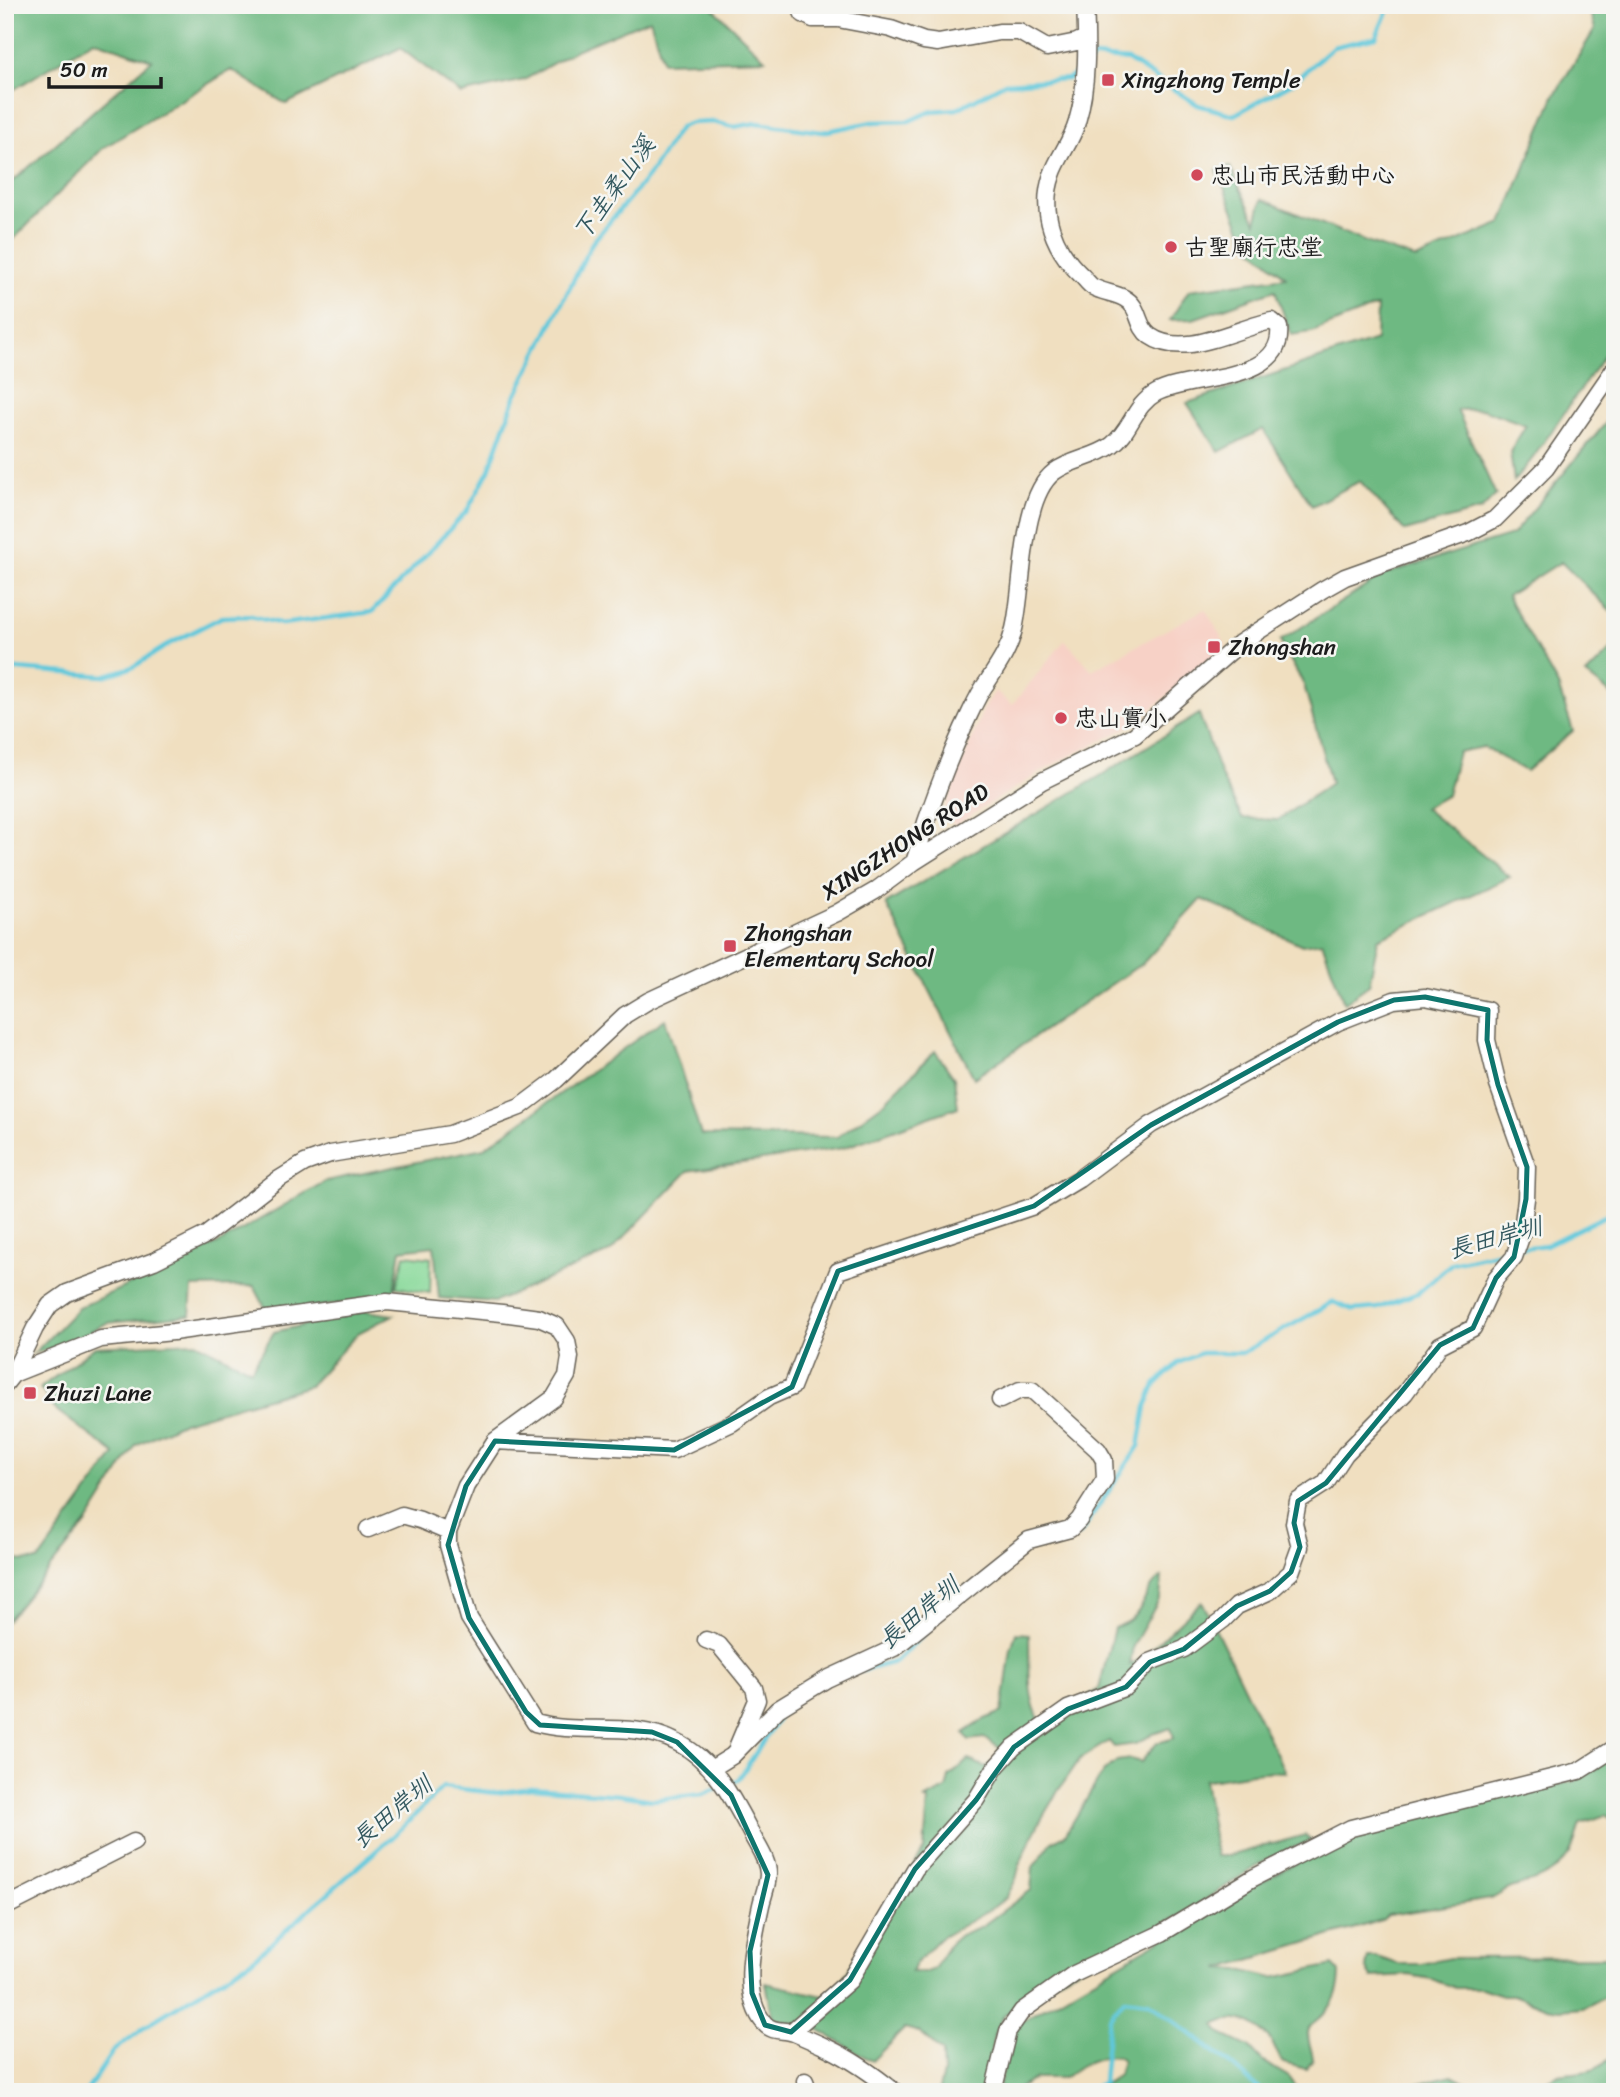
<svg xmlns="http://www.w3.org/2000/svg" width="1620" height="2097" font-family="Sriracha,'LXGW WenKai TC',sans-serif">
	<style>
		.built { fill: #f7d1c6 }
		.green { fill: #88d99a; stroke: #527a5b; stroke-width: 2 }
		.forest { fill: #6eb982; stroke: #456a4f; stroke-width: 2; fill-rule: evenodd }
		.lines { fill: none; stroke-linecap: round; stroke-linejoin: round }
		.stream { stroke: #5fc8db; stroke-width: 4.5 }
		.minor-casing { stroke: #666055; stroke-width: 19 }
		.minor { stroke: #fff; stroke-width: 16 }
		.marked { fill: none; stroke: #0f766e; stroke-width: 5; stroke-linejoin: round }
		.poi-dot { fill: #d1495b; stroke: #f6f6f2; stroke-width: 2.5 }
		.labels { text-anchor: middle; stroke-width: 5; stroke-linejoin: round; paint-order: stroke }
		.poi-label { font-size: 23px; fill: #1c1c1c; stroke: #f6f6f2; text-anchor: start }
		.street-label { font-size: 23px; fill: #1c1c1c; stroke: #f6f6f2 }
		.water-label { font-size: 24px; font-style: italic; fill: #33585f; stroke: #f6f6f2 }
	</style>
	<rect width="100%" height="100%" fill="#f6f6f2"/>
	<filter id="ink" filterUnits="userSpaceOnUse"><feTurbulence type="fractalNoise" baseFrequency=".0143" numOctaves="2"/><feDisplacementMap in="SourceGraphic" scale="14" xChannelSelector="R" yChannelSelector="G"/><feConvolveMatrix kernelMatrix="1 2 1 2 8 2 1 2 1" color-interpolation-filters="sRGB"/></filter>
	<filter id="wash" filterUnits="userSpaceOnUse"><feTurbulence type="fractalNoise" baseFrequency=".00686" numOctaves="4" result="noise"/><feDisplacementMap in="SourceGraphic" scale="28" xChannelSelector="R" yChannelSelector="G"/><feGaussianBlur stdDeviation="1.57" result="paint"/><feColorMatrix in="noise" values="0 0 0 0 0 0 0 0 0 0 0 0 0 0 0 0 0 1.4 0 .05"/><feComposite in="paint" operator="in"/></filter>
	<g filter="url(#wash)">
		<rect width="100%" height="100%" fill="#f0dfc0"/>
		<path class="built" d="M 1205,609 L 1226,645 L 1133,725 L 1056,763 L 955,825 L 943,813 L 983,710 L 995,691 L 1012,705 L 1065,640 L 1092,670 Z"/>
		<path class="green" d="M 405,1255 L 431,1258 L 430,1293 L 396,1287 Z"/>
		<path class="forest" d="M 5,5 L 710,5 L 765,59 L 663,62 L 650,19 L 578,49 L 524,80 L 461,94 L 400,48 L 286,104 L 231,70 L 103,148 L 5,248 L 5,188 L 152,60 L 94,40 L 5,95 Z
			M 1588,5 L 1615,5 L 1615,340 L 1533,458 L 1514,481 L 1510,452 L 1526,425 L 1482,409 L 1457,410 L 1496,495 L 1481,510 L 1405,531 L 1360,481 L 1312,506 L 1263,429 L 1219,452 L 1187,403 L 1376,340 L 1377,306 L 1312,332 L 1291,335 L 1275,290 L 1193,319 L 1170,320 L 1189,290 L 1286,277 L 1247,244 L 1217,170 L 1230,167 L 1256,222 L 1262,199 L 1366,242 L 1416,259 L 1502,223 L 1554,96 L 1595,29 Z
			M 1615,412 L 1615,615 L 1561,562 L 1507,596 L 1558,686 L 1573,731 L 1526,771 L 1483,747 L 1458,752 L 1447,795 L 1424,808 L 1510,877 L 1378,939 L 1369,985 L 1344,1003 L 1322,942 L 1302,945 L 1202,899 L 1144,962 L 974,1078 L 886,904 L 1100,776 L 1199,714 L 1222,778 L 1242,818 L 1278,820 L 1331,783 L 1304,685 L 1280,641 L 1385,574 L 1512,535 Z
			M 1615,646 L 1615,697 L 1586,675 Z
			M 665,1019 L 701,1135 L 837,1137 L 885,1102 L 935,1051 L 954,1078 L 958,1107 L 843,1148 L 688,1171 L 610,1252 L 495,1302 L 439,1298 L 434,1246 L 401,1250 L 393,1297 L 268,1313 L 254,1286 L 192,1287 L 190,1315 L 107,1323 L 57,1347 L 34,1353 L 78,1308 L 221,1242 L 326,1181 L 484,1148 Z
			M 366,1311 L 393,1315 L 358,1333 L 309,1386 L 183,1422 L 136,1445 L 87,1523 L 5,1623 L 7,1560 L 38,1561 L 115,1454 L 55,1409 L 40,1388 L 95,1347 L 196,1342 L 251,1370 L 274,1332 Z
			M 1162,1577 L 1160,1598 L 1133,1646 L 1130,1665 L 1141,1659 L 1202,1601 L 1285,1772 C 1258,1769 1231,1778 1204,1780 L 1216,1856 L 1228,1856 L 1305,1835 L 1311,1841 L 1273,1856 L 1178,1917 L 1056,1980 L 1004,2015 L 994,2035 L 985,2092 L 938,2092 L 943,2074 L 942,2052 L 919,2032 L 905,2028 L 872,2061 L 817,2029 L 773,2019 L 766,1983 L 823,1996 L 839,1984 L 924,1850 L 928,1800 L 924,1800 L 946,1789 L 949,1777 L 968,1760 L 986,1767 L 995,1761 L 1001,1749 L 984,1738 L 969,1740 L 964,1733 L 985,1719 L 1002,1712 L 1011,1649 L 1016,1633 L 1029,1634 C 1030,1661 1026,1699 1041,1722 L 1099,1689 L 1114,1628 C 1151,1615 1139,1590 1162,1577 ZM 1171,1728 L 1174,1738 L 1157,1743 L 1141,1762 L 1130,1759 L 1117,1761 L 1103,1772 L 1065,1835 L 1052,1842 L 1033,1867 L 1031,1890 L 982,1926 L 960,1935 L 949,1945 L 934,1969 L 926,1972 L 911,1972 L 916,1963 L 939,1939 L 988,1911 L 1006,1898 L 1016,1879 L 1020,1863 L 1039,1823 L 1058,1791 L 1080,1759 L 1109,1741 L 1114,1747 L 1136,1744 L 1153,1734 Z
			M 1615,1757 L 1615,1821 L 1605,1815 L 1580,1824 C 1576,1835 1575,1847 1568,1856 C 1555,1875 1531,1882 1511,1888 C 1504,1891 1498,1896 1491,1899 L 1388,1915 L 1382,1920 L 1219,1969 L 1240,1970 L 1273,1978 L 1333,1965 L 1340,1972 C 1340,1987 1335,2002 1325,2013 C 1320,2018 1312,2022 1309,2029 C 1305,2036 1313,2051 1313,2060 L 1306,2069 L 1283,2063 C 1277,2054 1273,2042 1265,2034 C 1251,2020 1232,2015 1215,2025 L 1221,2034 L 1249,2047 L 1262,2061 L 1289,2077 L 1300,2092 L 1092,2092 L 1118,2075 L 1122,2060 L 1116,2056 C 1095,2056 1080,2065 1064,2078 L 1036,2078 L 1016,2090 L 1007,2091 L 999,2085 L 1017,2024 L 1234,1897 L 1340,1838 L 1404,1814 L 1575,1781 Z
			M 1368,1957 L 1377,1957 L 1398,1964 L 1421,1964 L 1450,1958 L 1615,1957 L 1615,1992 L 1583,2008 L 1560,2010 L 1547,2008 L 1514,1995 L 1503,1995 L 1481,1988 L 1455,1988 L 1431,1979 L 1409,1975 L 1372,1977 L 1366,1968 Z
			M 1610,2057 L 1615,2057 L 1615,2092 L 1529,2092 C 1538,2087 1548,2077 1558,2075 C 1577,2071 1598,2075 1610,2057 Z
			M 1452,2075 L 1471,2085 L 1473,2092 L 1354,2092 L 1355,2087 C 1368,2085 1376,2090 1388,2091 Z"/>
		<g class="lines">
			<path class="stream" d="M 1090,61 L 1095,57 L 1128,60 L 1198,105 L 1234,115 L 1292,83 L 1333,47 L 1376,37 L 1390,5
				M 5,668 L 104,676 L 133,667 L 171,643 L 222,617 L 251,616 L 282,624 L 372,612 L 467,511 L 489,470 L 515,397 L 592,243 L 648,176 L 680,127 L 691,123 L 713,122 L 734,127 L 757,123 L 822,132 L 872,122 L 909,121 L 932,111 L 957,109 L 1005,83 L 1068,79 L 1081,69
				M 1522,1248 L 1546,1245 L 1615,1211
				M 1070,1536 L 1080,1534 L 1139,1446 L 1146,1407 L 1155,1385 L 1178,1363 L 1201,1353 L 1242,1353 L 1333,1302 L 1353,1310 L 1378,1308 L 1418,1293 L 1452,1263 L 1513,1249
				M 861,1671 L 895,1662 L 926,1632
				M 86,2092 L 113,2051 L 153,2021 L 251,1961 L 401,1829 L 443,1787 L 496,1793 L 532,1788 L 620,1795 L 652,1800 L 703,1794 L 738,1780 L 778,1719
				M 1087,2092 L 1103,2082 L 1109,2018 L 1124,1999 L 1149,2002 L 1228,2062 L 1262,2092"/>
		</g>
	</g>
	<g filter="url(#ink)">
		<g class="lines">
			<defs>
				<path id="minor" d="M 799,5 L 803,14 L 813,19 L 838,19 L 891,29 L 924,41 L 938,43 L 999,32 L 1019,32 L 1047,48 L 1077,42 L 1085,38
					M 914,862 C 919,849 922,835 926,822 C 937,790 949,759 963,728 C 971,712 977,695 988,681 C 999,664 1009,650 1014,629 C 1024,589 1020,498 1054,472 C 1071,459 1095,458 1112,445 C 1131,431 1134,405 1156,393 C 1190,374 1285,384 1279,327 L 1272,321 C 1238,327 1184,360 1150,336 C 1136,326 1141,307 1124,298 C 1114,293 1102,292 1093,287 C 1089,285 1085,279 1082,276 C 1054,250 1039,212 1052,175 C 1058,157 1072,141 1077,122 C 1088,85 1087,43 1085,5
					M 13,1374 L 101,1339 L 173,1332 L 387,1302 L 502,1313 L 539,1318 L 557,1326 L 567,1341 L 570,1357 L 567,1376 L 554,1398 L 495,1441 L 466,1486 L 448,1532 L 448,1545 L 469,1618 L 535,1723 C 582,1736 631,1719 676,1742 C 714,1760 733,1799 752,1835 C 758,1847 768,1860 768,1874 C 768,1884 763,1896 761,1905 C 754,1938 739,1995 765,2024 C 773,2033 784,2029 794,2033 C 806,2038 817,2043 828,2048 C 853,2060 874,2075 895,2092
					M 5,1384 L 13,1374 L 35,1328 L 50,1305 L 67,1293 L 154,1261 L 206,1235 L 276,1181 L 305,1163 L 330,1154 L 450,1134 L 520,1107 L 556,1080 L 625,1015 L 648,1001 L 837,913 L 875,891 L 914,862 L 1042,781 L 1135,735 L 1240,643 L 1322,590 L 1345,577 L 1468,533 L 1495,519 L 1546,468 L 1615,368
					M 495,1441 L 674,1450 L 732,1423 L 769,1397 L 792,1387 L 838,1271 L 1034,1206 L 1079,1179 L 1151,1125 L 1338,1022 L 1394,1000 L 1425,997 L 1488,1010 L 1487,1040 L 1498,1085 L 1527,1167 L 1526,1199 L 1521,1237 L 1514,1257 L 1496,1278 L 1473,1328 L 1440,1345 L 1405,1393 L 1345,1454 L 1326,1483 L 1298,1501 L 1294,1523 L 1300,1547 L 1291,1572 L 1270,1591 L 1237,1606 L 1223,1620 L 1184,1649 L 1150,1662 L 1126,1687 L 1068,1709 L 1014,1747 L 995,1768 L 976,1800 L 915,1869 L 850,1980 L 791,2032
					M 368,1529 L 402,1515 L 420,1520 L 448,1532
					M 706,1640 L 719,1645 L 754,1688 L 757,1700 L 738,1745
					M 711,1769 L 732,1756 L 778,1709 L 827,1679 L 894,1648 L 1029,1540 L 1070,1529 L 1079,1520 L 1105,1479 L 1104,1460 L 1098,1450 L 1032,1390 L 1020,1390 L 1000,1400
					M 5,1907 L 134,1842
					M 805,2081 L 809,2092
					M 993,2092 L 1008,2031 L 1022,2011 L 1074,1974 L 1162,1933 L 1253,1878 L 1351,1828 L 1579,1771 L 1615,1748"/>
			</defs>
			<use href="#minor" class="minor-casing"/>
			<use href="#minor" class="minor"/>
		</g>
	</g>
	<path class="marked" d="M 1425,997 L 1488,1010 L 1487,1040 L 1498,1085 L 1527,1167 L 1526,1199 L 1514,1257 L 1496,1278 L 1473,1328 L 1440,1345 L 1326,1483 L 1298,1501 L 1294,1523 L 1300,1547 L 1291,1572 L 1270,1591 L 1237,1606 L 1184,1649 L 1150,1662 L 1126,1687 L 1068,1709 L 1014,1747 L 976,1800 L 915,1869 L 850,1980 L 791,2032 L 765,2025 L 752,1993 L 750,1951 L 768,1875 L 731,1795 L 677,1742 L 652,1732 L 540,1725 L 526,1712 L 469,1618 L 448,1545 L 466,1486 L 495,1441 L 674,1450 L 792,1387 L 838,1271 L 1034,1206 L 1151,1125 L 1338,1022 L 1394,1000 Z"/>
	<g class="poi-dot">
		<rect x="1101" y="73" width="14" height="14" rx="3.5"/>
		<circle cx="1197" cy="175" r="7"/>
		<circle cx="1171" cy="247" r="7"/>
		<rect x="1207" y="640" width="14" height="14" rx="3.5"/>
		<circle cx="1061" cy="718" r="7"/>
		<rect x="723" y="939" width="14" height="14" rx="3.5"/>
		<rect x="23" y="1386" width="14" height="14" rx="3.5"/>
	</g>
	<g class="labels">
		<g class="poi-label">
			<text x="1122" y="88">Xingzhong Temple</text>
			<text x="1211" y="183">忠山市民活動中心</text>
			<text x="1185" y="255">古聖廟行忠堂</text>
			<text x="1228" y="655">Zhongshan</text>
			<text x="1075" y="726">忠山實小</text>
			<text x="744" y="941">Zhongshan<tspan x="744" dy="26">Elementary School</tspan></text>
			<text x="44" y="1401">Zhuzi Lane</text>
		</g>
		<g class="street-label">
			<text transform="translate(905 841) rotate(-33)" y="8">XINGZHONG ROAD</text>
		</g>
		<g class="water-label">
			<text transform="translate(614 188) rotate(-54)" y="8">下圭柔山溪</text>
			<text transform="translate(1495 1238) rotate(-15)" y="8">長田岸圳</text>
			<text transform="translate(919 1613) rotate(-40)" y="8">長田岸圳</text>
			<text transform="translate(392 1812) rotate(-40)" y="8">長田岸圳</text>
		</g>
	</g>
	<rect width="1620" height="2097" fill="none" stroke="#f6f6f2" stroke-width="28"/>
	<path d="M49 77v10h112v-10" fill="none" stroke="#1c1c1c" stroke-width="3.5"/>
	<text x="60" y="77" font-size="21" fill="#1c1c1c" stroke="#f6f6f2" stroke-width="5" paint-order="stroke">50 m</text>
</svg>
